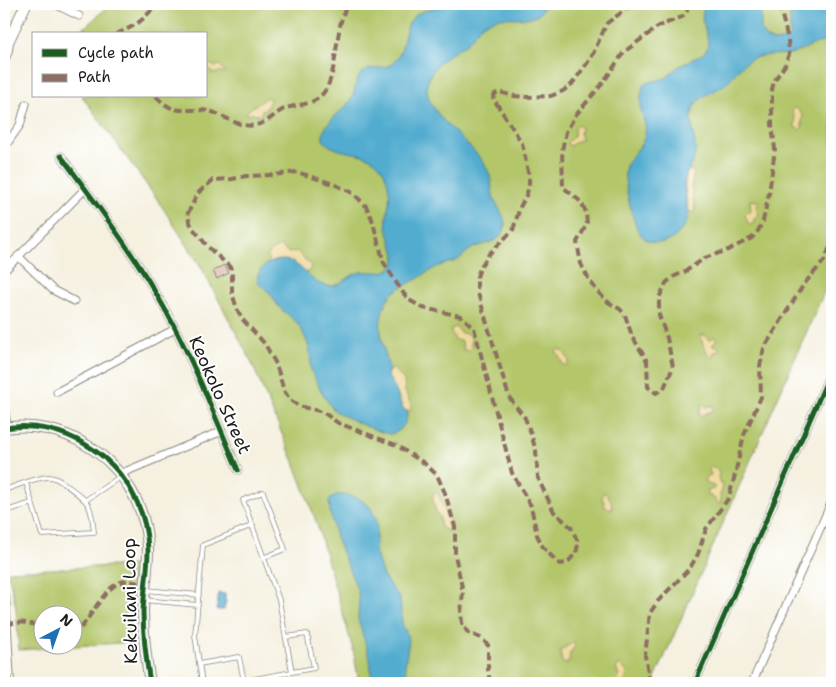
<svg xmlns="http://www.w3.org/2000/svg" width="836" height="687" font-family="'Shantell Sans',sans-serif">
	<style>
		.green { fill: #b3c66a; stroke: #687143; fill-rule: evenodd }
		.sand { fill: #eeda9e; stroke: #857b5d }
		.water { fill: #51accf; stroke: #366476 }
		.building { fill: #d3968b }
		.lines { fill: none; stroke-linecap: round; stroke-linejoin: round }
		.lane-casing { stroke: #88867e; stroke-width: 5.5 }
		.street-casing { stroke: #88867e; stroke-width: 9 }
		.secondary-casing { stroke: #88867e; stroke-width: 12 }
		.lane { stroke: #fff; stroke-width: 4 }
		.street { stroke: #fff; stroke-width: 7 }
		.secondary { stroke: #fff; stroke-width: 10 }
		.quiet { stroke: #8d6e63; stroke-width: 4; stroke-dasharray: 8 4; stroke-linecap: butt }
		.cycleway-casing { stroke: #fff; stroke-width: 8 }
		.cycleway { stroke: #1b5e20; stroke-width: 5 }
		.labels { text-anchor: middle; stroke-width: 4; stroke-linejoin: round; paint-order: stroke }
		.street-label { font-size: 18px; fill: #1c1c1c; stroke: #fff }
	</style>
	<rect width="100%" height="100%" fill="#fff"/>
	<filter id="ink" filterUnits="userSpaceOnUse"><feTurbulence type="fractalNoise" baseFrequency=".02" numOctaves="2"/><feDisplacementMap in="SourceGraphic" scale="10" xChannelSelector="R" yChannelSelector="G"/><feConvolveMatrix kernelMatrix="1 2 1 2 8 2 1 2 1" color-interpolation-filters="sRGB"/></filter>
	<filter id="wash" filterUnits="userSpaceOnUse"><feTurbulence type="fractalNoise" baseFrequency=".0096" numOctaves="4" result="noise"/><feDisplacementMap in="SourceGraphic" scale="20" xChannelSelector="R" yChannelSelector="G"/><feGaussianBlur stdDeviation="1.12" result="paint"/><feColorMatrix in="noise" values="0 0 0 0 0 0 0 0 0 0 0 0 0 0 0 0 0 1.4 0 .05"/><feComposite in="paint" operator="in"/></filter>
	<g filter="url(#wash)">
		<rect width="100%" height="100%" fill="#f5f0df"/>
		<path class="green" d="M 111,4 L 832,4 L 832,274 L 653,683 L 359,683 L 353,649 L 316,521 L 294,462 L 250,359 L 200,265 L 157,199 L 82,96 L 206,96 L 206,34 L 77,34 Z
			M 136,565 L 133,642 L 19,650 L 16,608 L 8,571 ZM 42,614 L 72,614 L 72,644 L 42,644 Z"/>
		<path class="sand" d="M 210,64 L 215,67 L 219,65 L 226,72 L 219,72 L 213,74 L 208,67 Z
			M 267,97 L 270,99 L 267,108 L 262,110 L 260,116 L 253,113 L 249,115 L 247,114 L 248,110 Z
			M 794,108 L 798,109 L 803,116 L 802,122 L 802,128 L 800,130 L 795,127 L 795,119 L 792,111 Z
			M 577,125 L 581,127 L 580,133 L 582,139 L 569,146 L 567,143 L 574,136 L 575,127 Z
			M 688,170 L 692,170 L 694,173 L 691,187 L 695,209 L 693,213 L 688,210 C 687,195 682,185 688,170 Z
			M 750,200 L 757,201 L 759,203 L 756,208 L 759,214 L 755,217 L 752,225 L 748,223 L 745,215 L 751,210 Z
			M 280,246 L 289,253 L 297,251 L 311,266 L 310,270 L 306,273 C 297,264 281,259 269,263 L 267,256 L 274,249 Z
			M 456,327 L 461,333 L 468,334 L 471,336 L 471,348 L 468,351 L 463,349 L 462,341 L 455,340 L 451,332 L 451,329 Z
			M 701,335 L 705,335 L 709,340 L 714,337 L 716,338 L 716,341 L 712,345 L 714,347 L 718,346 L 720,350 L 714,352 L 712,358 L 710,357 C 707,352 700,340 701,335 Z
			M 558,349 C 563,350 567,356 569,361 L 567,365 L 564,366 L 556,351 Z
			M 393,369 L 404,380 L 405,391 L 411,405 L 410,411 L 405,411 L 403,410 L 394,386 L 387,376 L 389,370 Z
			M 702,404 L 707,407 L 712,405 L 714,410 L 700,416 L 699,414 Z
			M 712,466 L 719,472 L 718,478 L 723,487 L 720,495 L 721,503 L 719,504 L 714,498 L 707,494 L 709,490 L 714,489 L 714,486 L 707,484 L 704,481 L 706,477 L 711,475 L 709,469 Z
			M 435,492 L 438,493 L 451,526 L 449,530 L 444,530 L 440,525 L 440,518 L 436,512 L 432,497 Z
			M 605,492 L 611,500 L 612,510 L 604,506 L 605,502 L 602,500 L 603,493 Z
			M 573,642 L 575,646 L 570,653 L 569,662 L 565,664 L 562,662 L 560,651 Z
			M 620,665 L 627,672 L 625,683 L 617,683 L 619,676 L 616,668 Z"/>
		<path class="water" d="M 445,4 L 544,4 C 541,26 511,14 496,19 C 474,25 478,35 464,45 C 451,55 436,60 429,78 C 416,110 470,139 485,165 C 494,179 490,190 495,201 C 499,209 505,216 505,226 C 503,243 484,243 473,248 C 467,251 463,256 458,260 C 451,263 444,264 437,267 C 430,270 424,275 417,279 C 399,289 387,291 382,314 C 377,333 386,351 389,370 L 387,375 L 394,386 L 403,409 L 407,411 C 408,421 402,432 391,434 C 384,435 338,415 333,409 C 327,402 313,377 311,369 C 310,364 311,359 310,354 C 309,344 303,331 297,323 C 292,317 285,313 280,308 C 275,303 274,297 269,292 C 264,287 255,285 258,275 C 260,269 265,264 271,262 C 301,252 304,282 327,286 C 341,288 348,274 361,272 C 373,270 383,276 393,266 C 399,255 389,240 387,228 C 385,215 391,203 389,190 C 381,139 343,163 323,140 C 321,123 342,113 350,101 C 357,92 353,81 362,73 C 371,65 386,71 394,62 C 407,50 401,25 417,14 C 425,9 436,9 445,4 Z
			M 704,4 L 759,4 C 765,16 753,38 775,41 C 781,42 786,40 790,36 L 790,11 L 792,4 L 832,4 L 832,42 C 815,39 805,52 790,54 C 777,55 764,54 752,59 C 739,64 735,76 725,84 C 716,92 697,96 693,109 C 688,124 697,139 695,154 C 693,165 684,173 684,185 C 684,208 697,213 678,234 C 668,245 648,247 639,232 C 633,222 623,182 625,170 C 627,156 643,149 645,134 C 647,125 642,117 641,109 C 640,102 641,93 643,86 L 647,83 L 666,78 L 678,67 L 704,53 L 707,49 L 708,40 L 702,19 Z
			M 336,495 L 348,495 L 360,499 L 370,507 L 376,519 L 377,526 L 375,551 L 383,576 L 400,599 L 402,623 L 409,640 L 405,665 L 408,683 L 372,683 L 370,659 L 358,619 L 359,601 L 358,591 L 336,538 L 330,512 L 329,500 Z
			M 218,593 L 225,594 L 225,600 L 226,601 L 224,610 L 217,610 Z"/>
		<g id="blocks">
			<path class="building" d="M 224,265 L 229,273 L 217,279 L 213,271 Z"/>
		</g>
	</g>
	<g filter="url(#ink)">
		<use href="#blocks" fill-opacity="0" stroke="#88867e" stroke-width="1"/>
		<g class="lines">
			<defs>
				<path id="lane" d="M 4,490 C 17,486 36,477 49,477 C 56,477 60,481 66,485 C 89,502 91,502 94,532 L 42,535 L 26,483
					M 86,500 L 121,476
					M 6,511 L 32,503
					M 265,557 L 285,549 L 263,492 L 243,500 L 279,600 L 292,672
					M 146,590 L 199,595
					M 144,600 L 198,605
					M 199,664 L 239,657 L 244,681
					M 202,683 L 195,635 L 203,545 L 253,525
					M 232,683 L 314,668 L 307,634 L 286,637"/>
				<path id="street" d="M 55,4 L 79,16
					M 4,148 L 20,125 L 26,104
					M 61,156 C 98,206 136,256 166,311 C 194,362 215,417 238,470
					M 18,256 L 53,290 L 74,301
					M 4,271 L 85,189
					M 57,392 L 175,329
					M 4,405 L 7,427
					M 120,474 L 222,431
					M 695,683 L 832,369
					M 752,683 L 832,501"/>
				<path id="secondary" d="M 4,58 L 7,50 L 8,42 L 26,4
					M 4,428 C 33,423 63,430 88,446 C 124,468 147,508 148,550 C 148,571 144,591 143,611 C 143,636 146,659 150,683
					M 4,597 L 9,683"/>
			</defs>
			<use href="#lane" class="lane-casing"/>
			<use href="#street" class="street-casing"/>
			<use href="#secondary" class="secondary-casing"/>
			<use href="#lane" class="lane"/>
			<use href="#street" class="street"/>
			<use href="#secondary" class="secondary"/>
			<path class="quiet" d="M 687,4 L 687,11 L 682,17 L 659,26 L 624,52 L 602,84 L 575,116 L 566,132 L 562,150 L 563,187 L 581,202 L 586,212 L 587,224 L 577,242 L 581,264 L 589,280 L 599,293 L 608,302 L 620,309 L 625,315 L 632,336 L 647,361 L 648,387 L 656,393 L 664,388 L 673,367 L 667,338 L 659,315 L 659,298 L 666,283 L 673,277 L 686,271 L 705,258 L 728,250 L 752,238 L 758,231 L 763,221 L 769,193 L 775,149 L 772,125 L 772,90 L 774,81 L 785,65 L 789,54 L 788,39 L 781,12 L 781,4
				M 116,34 C 133,27 146,20 155,4
				M 156,96 C 177,120 190,104 215,113 C 230,119 245,131 262,123 C 270,120 276,113 284,109 C 294,105 308,105 317,99 C 341,83 332,29 348,4
				M 6,624 C 20,622 30,621 42,629
				M 72,636 C 91,623 103,583 126,581 C 132,581 139,583 145,584
				M 490,683 L 488,670 L 488,645 L 481,638 L 468,633 L 462,623 L 461,612 L 463,592 L 455,555 L 455,527 L 445,493 L 437,475 L 424,463 L 396,445 L 338,423 L 323,412 L 299,406 L 290,400 L 284,391 L 276,364 L 265,344 L 243,320 L 237,309 L 232,293 L 232,271 L 230,267 L 208,247 L 192,227 L 187,215 L 198,193 L 213,180 L 232,179 L 246,176 L 274,175 L 297,172 L 336,185 L 353,193 L 366,206 L 372,219 L 384,263 L 401,290 L 409,300 L 423,308 L 461,316 L 474,328 L 512,473 L 531,506 L 537,535 L 543,547 L 557,562 L 560,564 L 567,563 L 576,553 L 578,545 L 577,540 L 571,527 L 554,512 L 538,478 L 536,451 L 531,434 L 525,418 L 509,397 L 477,290 L 477,277 L 480,268 L 489,254 L 513,230 L 520,207 L 525,198 L 529,187 L 529,177 L 522,143 L 493,98 L 495,94 L 499,92 L 514,96 L 527,97 L 551,96 L 563,91 L 572,84 L 591,58 L 607,23 L 633,4
				M 648,683 L 649,677 L 645,656 L 650,613 L 658,601 L 690,568 L 698,554 L 706,529 L 728,499 L 733,483 L 744,435 L 761,397 L 760,366 L 764,348 L 804,284 L 824,261 L 832,242"/>
			<defs>
				<path id="cycleway" d="M 61,156 C 98,206 136,256 166,311 C 194,362 215,417 238,470
					M 4,428 C 33,423 63,430 88,446 C 124,468 147,508 148,550 C 148,571 144,591 143,611 C 143,636 146,659 150,683
					M 4,597 L 9,683
					M 695,683 L 832,369"/>
			</defs>
			<use href="#cycleway" class="cycleway-casing"/>
			<use href="#cycleway" class="cycleway"/>
		</g>
	</g>
	<g class="labels">
		<g class="street-label">
			<text transform="translate(220 395) rotate(66)" y="6">Keokolo Street</text>
			<text transform="translate(130 601) rotate(-91)" y="6">Kekuilani Loop</text>
		</g>
	</g>
	<rect width="836" height="687" fill="none" stroke="#fff" stroke-width="20"/>
	<rect x="32" y="32" width="175" height="65" fill="#ffffff" stroke="#a4a4a4"/>
	<rect x="42" y="49" width="25" height="8" fill="#1b5e20" stroke="#a4a4a4"/>
	<text x="78" y="58" font-size="15" fill="#1c1c1c">Cycle path</text>
	<rect x="42" y="74" width="25" height="8" fill="#8d6e63" stroke="#a4a4a4"/>
	<text x="78" y="82" font-size="15" fill="#1c1c1c">Path</text>
	<g transform="translate(58 630) rotate(41)"><circle r="24" fill="#ffffff" stroke="#a4a4a4"/>
	<path d="M0-4L9 19L0 12L-9 19Z" fill="#1f6fb2"/>
	<text y="-8" font-size="14" font-weight="bold" text-anchor="middle" fill="#1c1c1c">N</text>
	</g>
</svg>
